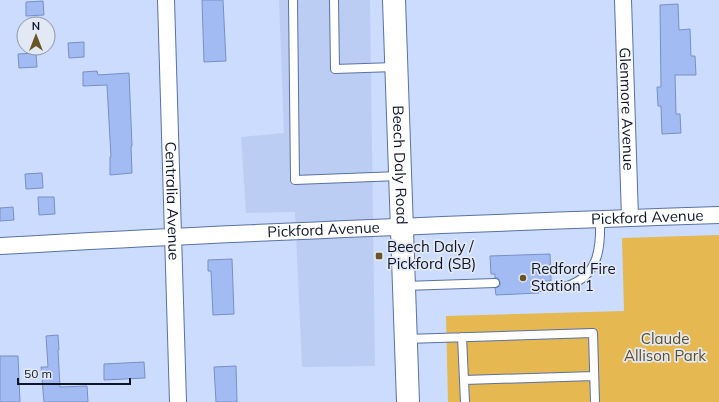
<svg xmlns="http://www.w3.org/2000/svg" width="719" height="402" font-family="Mulish,sans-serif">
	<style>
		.built { fill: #bbcdf3 }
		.green { fill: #e5b852 }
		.building { fill: #a2bcf3; stroke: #778fc4 }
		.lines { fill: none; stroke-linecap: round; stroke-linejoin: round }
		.service-casing { stroke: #5a71a4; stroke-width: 10 }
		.minor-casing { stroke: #5a71a4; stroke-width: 18 }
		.secondary-casing { stroke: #5a71a4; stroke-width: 24 }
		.service { stroke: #fff; stroke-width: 8 }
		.minor { stroke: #fff; stroke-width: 16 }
		.secondary { stroke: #fff; stroke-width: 22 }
		.poi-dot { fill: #6a5424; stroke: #e3e9f4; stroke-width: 1.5 }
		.labels { text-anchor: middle; stroke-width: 3.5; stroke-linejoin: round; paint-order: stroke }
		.street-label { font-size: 15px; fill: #0d1529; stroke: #e3e9f4 }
		.poi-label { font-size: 15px; fill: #0d1529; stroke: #e3e9f4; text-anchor: start }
		.park-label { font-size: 15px; fill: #614e24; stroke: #e3e9f4 }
	</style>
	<rect width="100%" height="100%" fill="#cbdcfe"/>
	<path class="built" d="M 279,0 L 370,0 L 375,366 L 302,367 L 295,212 L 246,213 L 241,137 L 284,133 Z"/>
	<path class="green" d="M 719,235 L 719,402 L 448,402 L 446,316 L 624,311 L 622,238 Z"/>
	<path class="building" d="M 202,0 L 223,0 L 226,61 L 204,62 Z
		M 43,1 L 44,15 L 26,16 L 26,2 Z
		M 678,4 L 679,30 L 690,29 L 691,56 L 695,56 L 696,75 L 675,75 L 676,114 L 680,114 L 681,133 L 662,134 L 661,106 L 658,106 L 657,87 L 661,87 L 660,5 Z
		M 84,42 L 84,57 L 69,58 L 68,43 Z
		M 36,53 L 37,67 L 19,68 L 18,54 Z
		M 97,71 L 98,75 L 129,73 L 132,146 L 131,146 L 132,173 L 110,175 L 110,157 L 111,157 L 107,85 L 83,86 L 83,72 Z
		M 42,173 L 43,188 L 26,189 L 25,174 Z
		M 38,197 L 54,197 L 55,214 L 39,215 Z
		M 13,207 L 14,220 L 0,221 L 0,208 Z
		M 550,254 L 551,281 L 539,281 L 535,284 L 534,289 L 539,293 L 496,295 L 495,288 L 500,286 L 500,282 L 498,278 L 495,278 L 495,274 L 491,274 L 490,256 Z
		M 232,259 L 234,314 L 213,315 L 211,271 L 208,271 L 208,260 Z
		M 58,335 L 59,350 L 58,350 L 60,387 L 87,386 L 88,402 L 44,402 L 41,367 L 48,367 L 46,336 Z
		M 0,356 L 18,356 L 20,402 L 0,402 Z
		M 144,362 L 145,378 L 104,380 L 104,364 Z
		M 236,366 L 237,402 L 216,402 L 214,367 Z"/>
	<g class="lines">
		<defs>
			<path id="service" d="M 293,0 L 295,180 L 399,176
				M 334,0 L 335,69 L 395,67
				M 404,286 L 495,283
				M 539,287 C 548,287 559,288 567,286 C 599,276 601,247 600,219
				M 462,337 L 465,402
				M 406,339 L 593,333 L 595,402
				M 464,380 L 594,376"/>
			<g id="minor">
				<path id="s1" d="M 166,0 L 178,402"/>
				<path id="s2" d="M 623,0 L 630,218"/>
				<path id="s3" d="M 0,246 C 240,232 479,223 719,215"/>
			</g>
			<g id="secondary">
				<path id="s4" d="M 394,0 L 408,402"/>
			</g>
		</defs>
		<use href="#service" class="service-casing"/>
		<use href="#minor" class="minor-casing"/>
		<use href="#secondary" class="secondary-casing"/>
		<use href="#service" class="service"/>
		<use href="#minor" class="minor"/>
		<use href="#secondary" class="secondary"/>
	</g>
	<g class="poi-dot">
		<rect x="375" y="252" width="8" height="8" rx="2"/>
		<circle cx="523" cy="278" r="4"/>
	</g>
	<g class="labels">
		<g class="street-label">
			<text dy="5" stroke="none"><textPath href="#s2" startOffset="109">Glenmore Avenue</textPath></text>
			<text dy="5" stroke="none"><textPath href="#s4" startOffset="165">Beech Daly Road</textPath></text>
			<text dy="5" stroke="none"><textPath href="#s1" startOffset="201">Centralia Avenue</textPath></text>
			<text dy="5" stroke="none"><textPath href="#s3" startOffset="648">Pickford Avenue</textPath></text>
			<text dy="5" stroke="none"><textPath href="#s3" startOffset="324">Pickford Avenue</textPath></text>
		</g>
		<g class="poi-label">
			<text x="387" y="252">Beech Daly /<tspan x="387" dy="17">Pickford (SB)</tspan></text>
			<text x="531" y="274">Redford Fire<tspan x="531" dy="17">Station 1</tspan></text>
		</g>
		<g class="park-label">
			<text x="665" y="344">Claude<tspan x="665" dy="17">Allison Park</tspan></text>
		</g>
	</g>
	<g transform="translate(36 36)"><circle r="19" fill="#e3e9f4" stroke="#8d94a3"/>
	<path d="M0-3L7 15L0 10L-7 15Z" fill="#6a5424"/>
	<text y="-6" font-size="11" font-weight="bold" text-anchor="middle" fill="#0d1529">N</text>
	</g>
	<path d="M18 378v6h112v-6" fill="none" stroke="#0d1529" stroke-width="2"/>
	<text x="24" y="378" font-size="12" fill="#0d1529" stroke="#e3e9f4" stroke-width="3" paint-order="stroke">50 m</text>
</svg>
